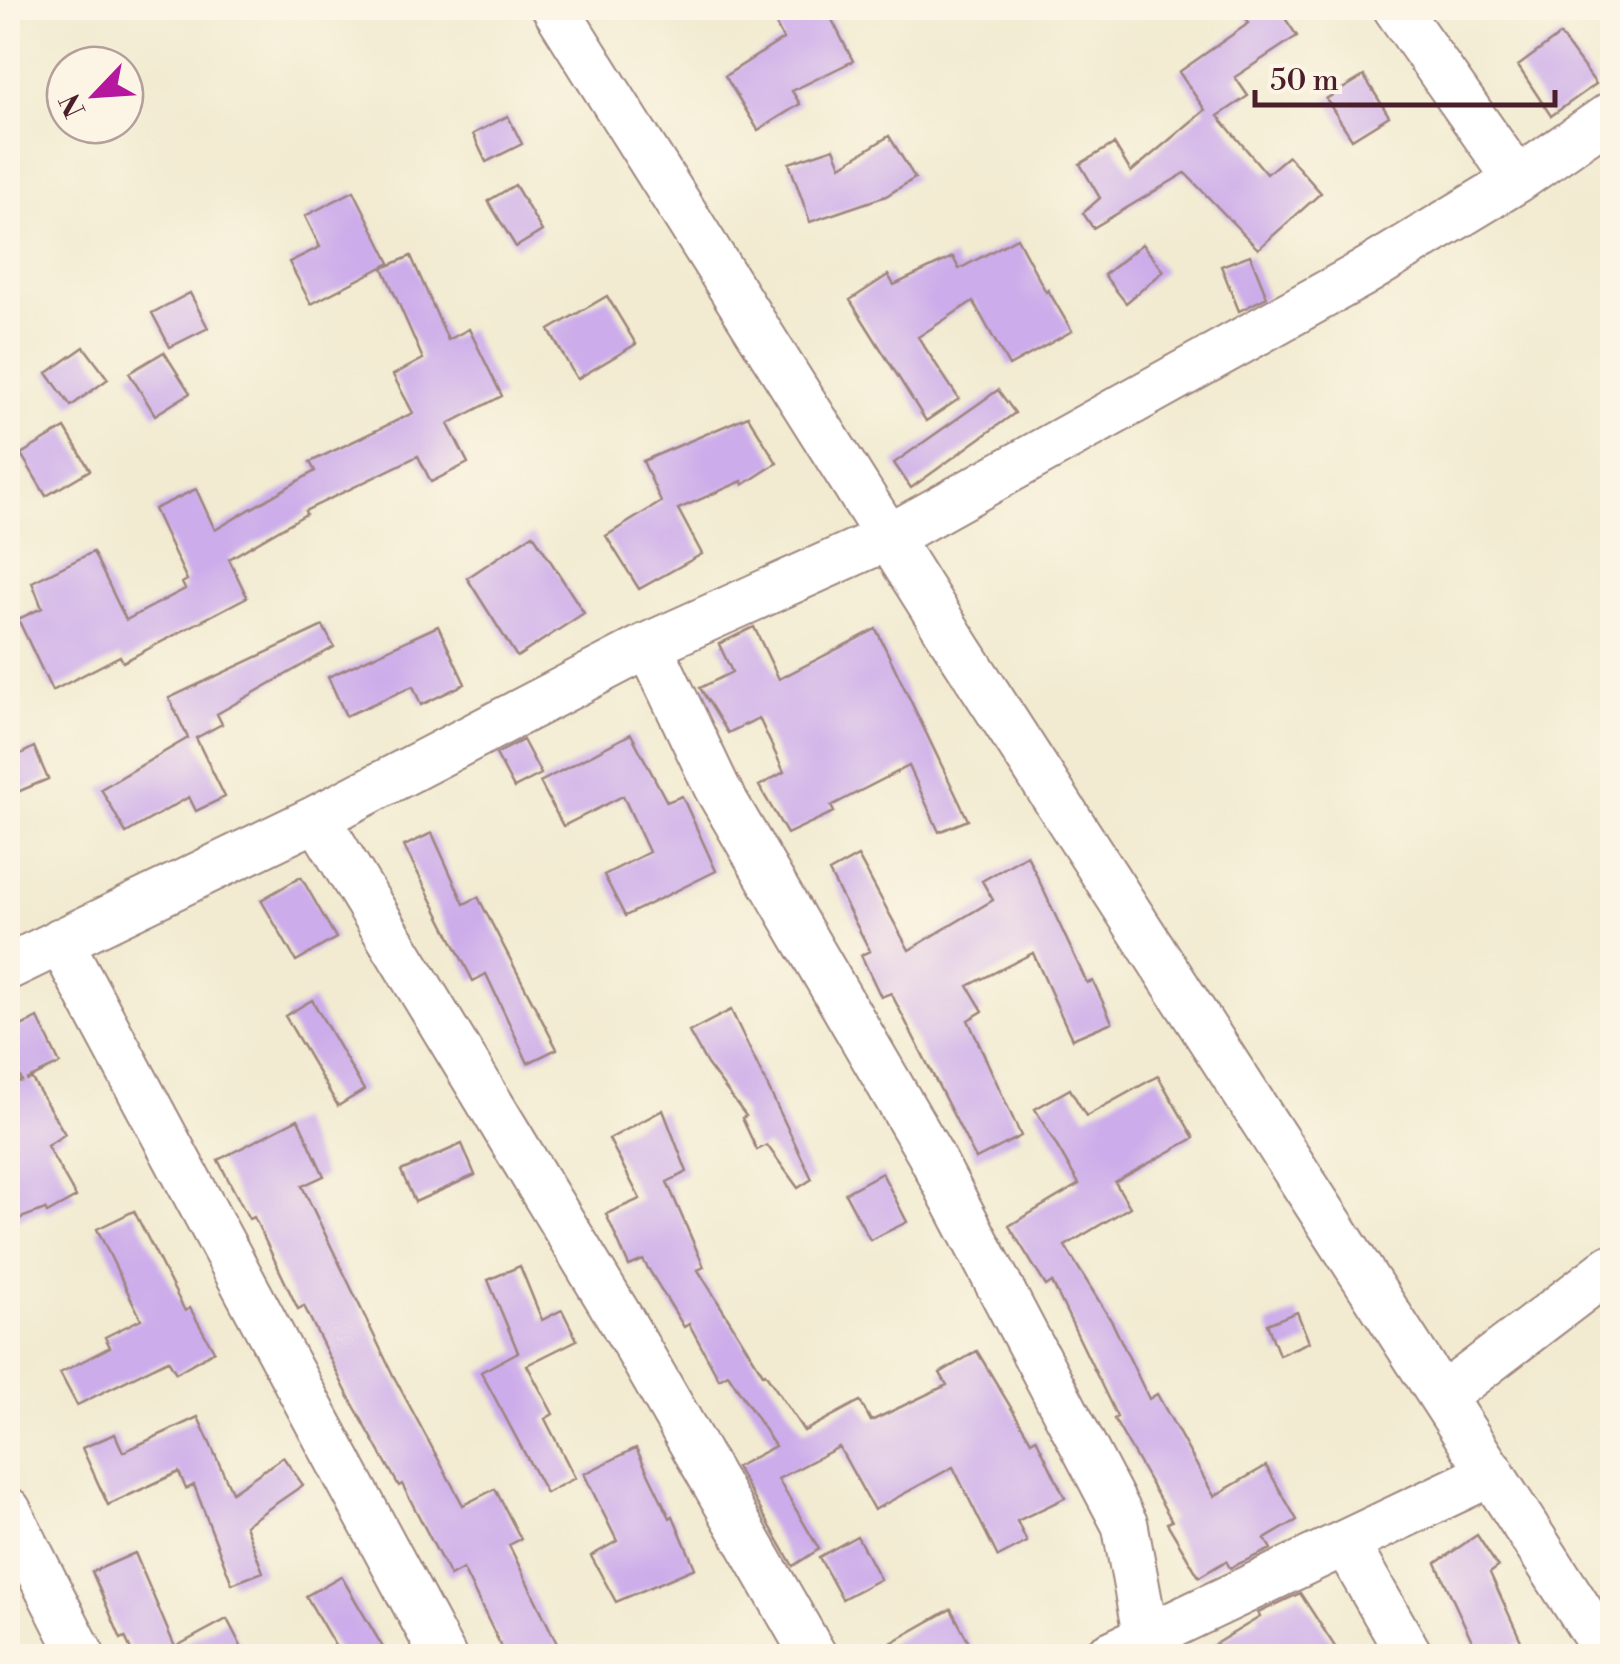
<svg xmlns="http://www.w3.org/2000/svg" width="1620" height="1664" font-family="'Libre Bodoni',serif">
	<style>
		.building { fill: #ccacea }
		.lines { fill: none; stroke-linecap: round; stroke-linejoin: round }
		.minor-casing { stroke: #9e857e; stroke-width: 49 }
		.minor { stroke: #fff; stroke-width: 45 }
	</style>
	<rect width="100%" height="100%" fill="#fcf5e5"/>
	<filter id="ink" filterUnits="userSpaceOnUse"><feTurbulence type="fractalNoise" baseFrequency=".01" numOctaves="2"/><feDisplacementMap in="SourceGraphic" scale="20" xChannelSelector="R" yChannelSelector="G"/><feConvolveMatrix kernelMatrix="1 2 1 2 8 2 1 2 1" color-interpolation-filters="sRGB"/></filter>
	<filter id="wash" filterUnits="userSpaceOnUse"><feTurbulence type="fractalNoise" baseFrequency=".0048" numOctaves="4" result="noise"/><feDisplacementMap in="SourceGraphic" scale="40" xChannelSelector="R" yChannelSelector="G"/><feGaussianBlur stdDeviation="2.25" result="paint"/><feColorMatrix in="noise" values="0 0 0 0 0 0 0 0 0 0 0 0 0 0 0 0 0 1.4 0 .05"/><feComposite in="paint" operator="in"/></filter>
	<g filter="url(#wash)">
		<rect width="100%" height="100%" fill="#f2ebd1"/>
		<g id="blocks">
			<path class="building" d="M 768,8 L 826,8 L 853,61 L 792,91 L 800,104 L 758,130 L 725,76 L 783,39 Z
				M 1239,8 L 1278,8 L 1297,36 L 1235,77 L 1248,96 L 1218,116 L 1267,174 L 1288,156 L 1321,193 L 1258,249 L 1185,173 L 1093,228 L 1083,213 L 1100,198 L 1080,164 L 1114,144 L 1131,172 L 1205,110 L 1179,72 L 1249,23 Z
				M 1560,35 L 1596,84 L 1551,116 L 1518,66 Z
				M 1364,76 L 1389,116 L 1352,139 L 1326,99 Z
				M 508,116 L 522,144 L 486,162 L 473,134 Z
				M 889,136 L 915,178 L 886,196 L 810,222 L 789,163 L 834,148 L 841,166 Z
				M 515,185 L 542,231 L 516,247 L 488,201 Z
				M 354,191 L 390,263 L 311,304 L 289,262 L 320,247 L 305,216 Z
				M 1017,238 L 1046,292 L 1048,290 L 1072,331 L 1009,366 L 973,301 L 918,337 L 959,399 L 926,421 L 850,300 L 888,275 L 894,285 L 953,257 L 959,269 Z
				M 1142,244 L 1164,271 L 1126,303 L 1104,275 Z
				M 1250,255 L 1267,297 L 1239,311 L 1221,266 Z
				M 411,256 L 448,340 L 469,329 L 502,396 L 448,424 L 468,463 L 431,482 L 418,456 L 305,511 L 306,514 L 229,559 L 247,597 L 123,662 L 120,656 L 52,691 L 18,619 L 42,608 L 32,582 L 93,552 L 126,620 L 185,589 L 182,583 L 187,580 L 154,509 L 196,489 L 215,530 L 315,471 L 310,462 L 413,413 L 393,375 L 423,359 L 383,268 Z
				M 190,293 L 208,328 L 170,347 L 152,313 Z
				M 607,296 L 636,344 L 577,379 L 549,330 Z
				M 84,347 L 108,379 L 71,406 L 47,373 Z
				M 164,352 L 190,393 L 155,415 L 129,373 Z
				M 998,390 L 1015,413 L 911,488 L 894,463 Z
				M 748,416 L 777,463 L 743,485 L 742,481 L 678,509 L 702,554 L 639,589 L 606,536 L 661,502 L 643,461 Z
				M 65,428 L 90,470 L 46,496 L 21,454 Z
				M 533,534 L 584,613 L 517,657 L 467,578 Z
				M 323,626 L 334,647 L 217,714 L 222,724 L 196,738 L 225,797 L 196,811 L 189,797 L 126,833 L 101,789 L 188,738 L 169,698 Z
				M 438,626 L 465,684 L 421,705 L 413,686 L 346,716 L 328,677 Z
				M 754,627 L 779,679 L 876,629 L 968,820 L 939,832 L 909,766 L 831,806 L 834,812 L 787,834 L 759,786 L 784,772 L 759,718 L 728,733 L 700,688 L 732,672 L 719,644 Z
				M 631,734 L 667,802 L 682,796 L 716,871 L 625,916 L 604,875 L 649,852 L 623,796 L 563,826 L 540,782 Z
				M 523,740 L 541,774 L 514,788 L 496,754 Z
				M 34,747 L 48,779 L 8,796 L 8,761 Z
				M 432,833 L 464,904 L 478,897 L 557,1049 L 528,1063 L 486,974 L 473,981 L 404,846 Z
				M 1027,855 L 1087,983 L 1093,981 L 1112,1022 L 1072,1039 L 1033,953 L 968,986 L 983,1011 L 968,1020 L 1021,1136 L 976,1159 L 891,993 L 881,997 L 861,955 L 870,951 L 829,872 L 858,856 L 909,950 L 993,900 L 982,881 Z
				M 301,877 L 336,938 L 296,961 L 261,900 Z
				M 312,1000 L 364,1090 L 338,1106 L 285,1016 Z
				M 731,1010 L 812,1179 L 798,1188 L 767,1145 L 757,1150 L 742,1118 L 746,1116 L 707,1064 L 689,1032 Z
				M 38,1018 L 60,1064 L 26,1080 L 32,1079 L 65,1134 L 47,1146 L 76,1197 L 47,1213 L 45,1209 L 8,1223 L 8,1084 L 22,1081 L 8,1050 L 8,1032 Z
				M 1158,1076 L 1194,1138 L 1115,1182 L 1130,1207 L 1065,1246 L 1112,1322 L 1149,1399 L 1157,1394 L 1214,1496 L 1266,1466 L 1297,1520 L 1265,1539 L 1271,1549 L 1230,1568 L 1226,1561 L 1199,1577 L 1167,1523 L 1172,1521 L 1114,1419 L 1117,1417 L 1052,1282 L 1046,1286 L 1009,1226 L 1079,1184 L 1035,1109 L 1070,1089 L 1086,1116 Z
				M 663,1110 L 687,1172 L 667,1182 L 704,1267 L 698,1270 L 763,1374 L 765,1373 L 804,1431 L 860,1401 L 871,1421 L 947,1385 L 940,1373 L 977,1351 L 1031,1441 L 1036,1438 L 1065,1498 L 1017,1521 L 1027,1542 L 998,1557 L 953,1467 L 874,1510 L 839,1447 L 778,1479 L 819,1549 L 793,1566 L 736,1467 L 775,1446 L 728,1374 L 719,1379 L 689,1324 L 684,1327 L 643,1260 L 629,1266 L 606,1214 L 640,1199 L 609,1139 Z
				M 298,1119 L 324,1176 L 302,1186 L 393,1375 L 463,1505 L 495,1489 L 521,1539 L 509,1545 L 563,1656 L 506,1656 L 463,1569 L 450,1576 L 402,1484 L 399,1486 L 349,1397 L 304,1306 L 298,1309 L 254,1217 L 249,1219 L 218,1160 Z
				M 462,1144 L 475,1175 L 415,1202 L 401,1171 Z
				M 882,1173 L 907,1222 L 870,1240 L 845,1193 Z
				M 134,1211 L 185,1311 L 190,1308 L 214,1351 L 176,1373 L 168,1360 L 77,1405 L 60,1373 L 110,1347 L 105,1337 L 141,1319 L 97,1229 Z
				M 520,1266 L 542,1320 L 562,1310 L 577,1340 L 527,1365 L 553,1414 L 545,1419 L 575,1478 L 546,1493 L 481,1372 L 518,1352 L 488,1280 Z
				M 1297,1312 L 1309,1342 L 1279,1355 L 1267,1324 Z
				M 198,1417 L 232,1492 L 283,1457 L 303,1485 L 245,1525 L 263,1572 L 232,1584 L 194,1485 L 186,1489 L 179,1472 L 108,1505 L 82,1448 L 115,1434 L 123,1452 Z
				M 636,1448 L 670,1518 L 673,1516 L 695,1568 L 616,1602 L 591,1556 L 617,1541 L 584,1474 Z
				M 1477,1535 L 1498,1567 L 1490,1573 L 1522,1643 L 1492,1656 L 1479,1656 L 1436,1563 Z
				M 857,1536 L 880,1579 L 842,1599 L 819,1557 Z
				M 135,1553 L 175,1647 L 227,1619 L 246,1656 L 134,1656 L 125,1637 L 121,1639 L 92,1572 Z
				M 341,1576 L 388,1656 L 341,1656 L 306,1596 Z
				M 1300,1593 L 1341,1656 L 1195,1656 L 1260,1617 L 1258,1613 Z
				M 951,1609 L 976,1656 L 868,1656 Z"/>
		</g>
	</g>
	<g filter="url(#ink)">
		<use href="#blocks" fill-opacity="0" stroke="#9e857e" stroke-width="2.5"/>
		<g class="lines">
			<defs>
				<path id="minor" d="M 555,8 L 960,651 L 1609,1656
					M 1396,8 L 1517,180
					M 649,645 L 717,788 L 930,1154 L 1125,1525 L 1146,1637
					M 317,818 L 623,1323 L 814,1656
					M 60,941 L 443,1656
					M 8,967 L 317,818 L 649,645 L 891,536 L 1362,274 L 1517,180 L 1612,114
					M 1443,1396 L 1612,1267
					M 8,1510 L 82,1656
					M 1346,1544 L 1410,1656
					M 1107,1656 L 1492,1473"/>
			</defs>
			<use href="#minor" class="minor-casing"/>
			<use href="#minor" class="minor"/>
		</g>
	</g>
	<rect width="1620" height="1664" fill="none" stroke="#fcf5e5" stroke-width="40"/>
	<g transform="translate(95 95) rotate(245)"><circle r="48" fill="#fcf5e5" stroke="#b59f9b" stroke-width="2.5"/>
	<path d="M0-8L18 38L0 25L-18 38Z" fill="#b5179e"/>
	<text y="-15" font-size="28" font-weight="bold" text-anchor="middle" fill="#4a1f2b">N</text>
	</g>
	<path d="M1255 90v15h300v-15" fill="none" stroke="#4a1f2b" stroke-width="5"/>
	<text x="1270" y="90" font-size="30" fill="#4a1f2b" stroke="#fcf5e5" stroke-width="8" paint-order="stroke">50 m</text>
</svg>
